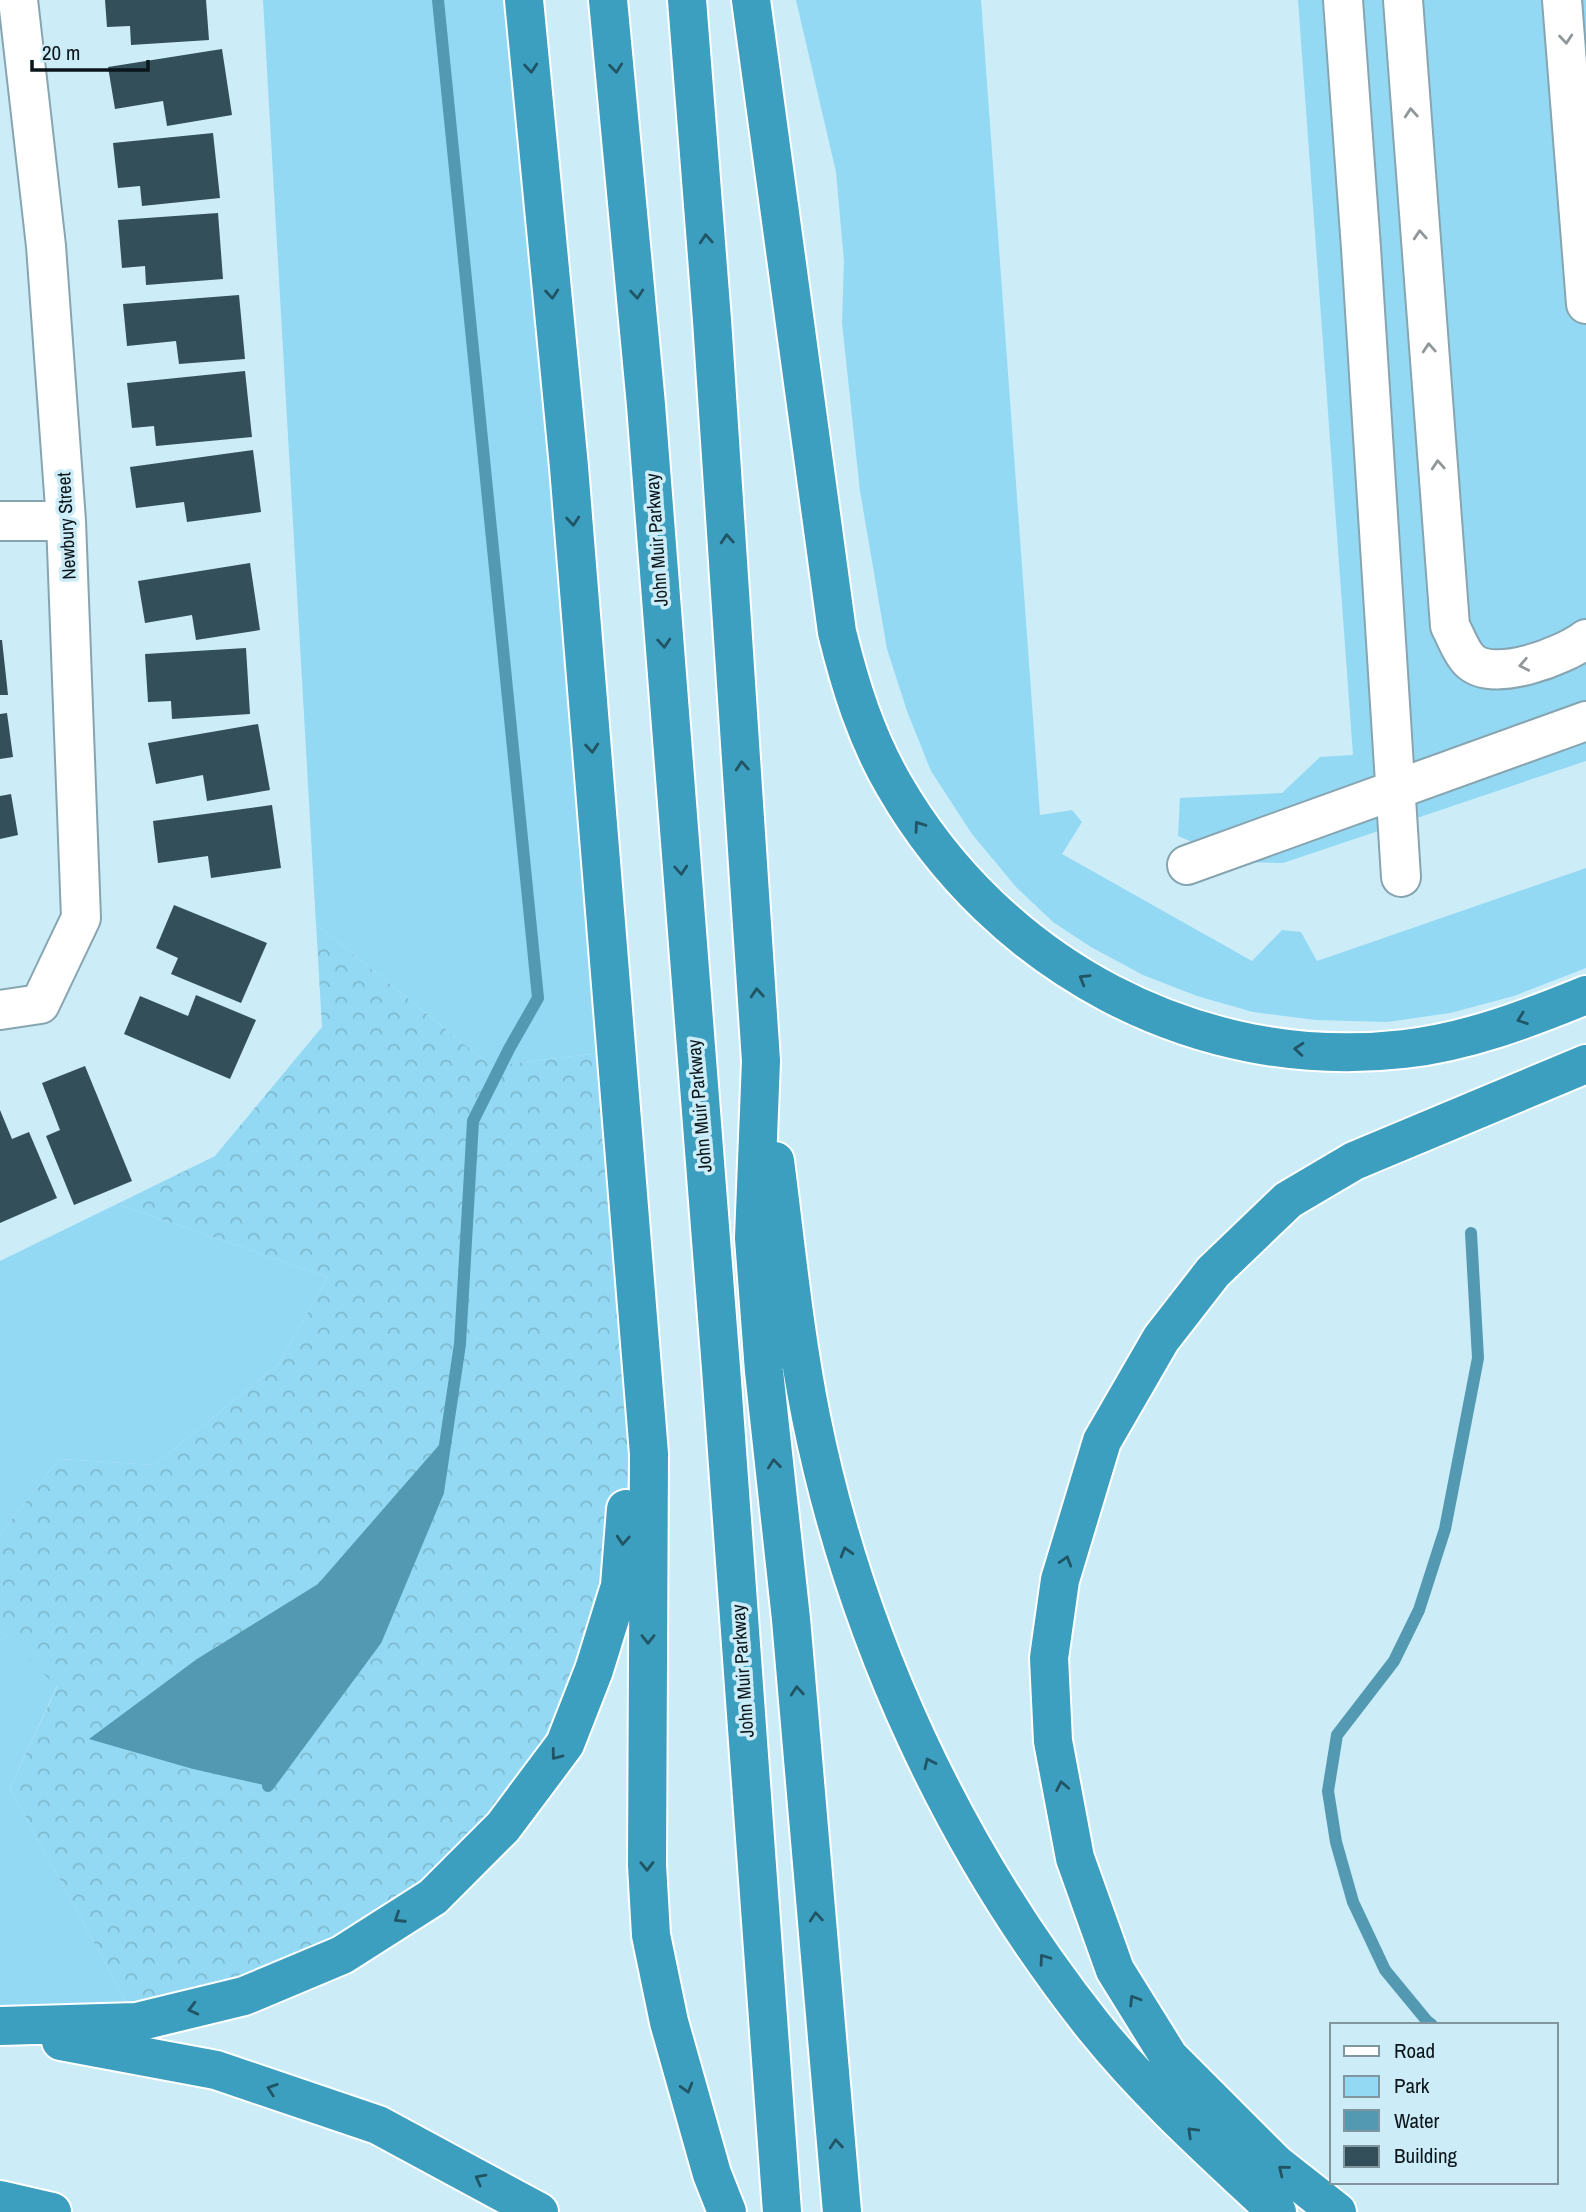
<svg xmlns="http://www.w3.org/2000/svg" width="1586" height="2212" font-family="'Archivo Narrow',sans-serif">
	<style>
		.green { fill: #93d9f3 }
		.forest { fill: url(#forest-crowns) }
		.water { fill: #5299b1 }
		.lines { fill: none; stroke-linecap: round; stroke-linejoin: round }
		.stream { stroke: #5299b1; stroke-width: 12 }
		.building { fill: #334f59 }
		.minor-casing { stroke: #87a5b1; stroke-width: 42 }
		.highway-casing { stroke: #fff; stroke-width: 42 }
		.minor { stroke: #fff; stroke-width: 38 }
		.highway { stroke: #3c9fbf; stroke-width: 38 }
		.oneway { stroke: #919698 }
		.oneway2 { stroke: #215464 }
		.labels { text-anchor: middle; stroke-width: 7; stroke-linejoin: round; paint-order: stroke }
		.street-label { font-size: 19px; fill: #0b161a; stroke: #ccecf8 }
	</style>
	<defs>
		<pattern id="forest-crowns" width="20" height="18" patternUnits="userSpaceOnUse" patternTransform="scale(1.75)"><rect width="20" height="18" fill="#93d9f3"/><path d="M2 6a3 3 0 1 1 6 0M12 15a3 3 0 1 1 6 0" fill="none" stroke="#7dbad0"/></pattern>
	</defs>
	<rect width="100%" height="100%" fill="#ccecf8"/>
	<path class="green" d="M 263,0 L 524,0 L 616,1051 L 491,1066 L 316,924 Z
		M 796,0 L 981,0 L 1040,815 L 1072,810 L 1082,822 L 1062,854 L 1252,961 L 1282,930 L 1301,932 L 1317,961 L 1586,868 L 1586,968 L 1514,996 L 1450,1013 L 1387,1022 L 1316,1020 L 1253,1012 L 1197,996 L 1143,975 L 1091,947 L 1053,922 L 1016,887 L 972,834 L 931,771 L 907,711 L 887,649 L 860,491 L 842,323 L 844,261 L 836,172 Z
		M 1298,0 L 1586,0 L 1586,761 L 1283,863 L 1240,862 L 1178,836 L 1180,798 L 1282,793 L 1320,757 L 1353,755 Z
		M 117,1204 L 328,1277 L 278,1365 L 154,1465 L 59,1459 L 0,1535 L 0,1261 Z
		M 0,1630 L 57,1686 L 10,1788 L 137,2022 L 0,2026 Z"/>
	<path class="forest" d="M 316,924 L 491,1066 L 616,1051 L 639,1326 L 620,1586 L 565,1744 L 433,1897 L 137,2022 L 10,1788 L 57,1687 L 0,1630 L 0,1535 L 59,1459 L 154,1465 L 278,1365 L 328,1277 L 117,1204 L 215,1156 L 322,1027 Z"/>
	<path class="water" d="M 446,1437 L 438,1492 L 376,1640 L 268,1786 L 193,1769 L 89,1739 L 197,1659 L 318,1584 Z"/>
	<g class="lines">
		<path class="stream" d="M 268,1786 L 376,1640 L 438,1492 L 460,1344 L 473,1121 L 509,1049 L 538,998 L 438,0
			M 1432,2025 L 1427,2021 L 1385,1970 L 1353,1902 L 1336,1842 L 1328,1791 L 1337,1735 L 1394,1661 L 1419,1610 L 1445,1529 L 1478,1358 L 1471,1233"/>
	</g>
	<path class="building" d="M 105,0 L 206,0 L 209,40 L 131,45 L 130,26 L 107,27 Z
		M 222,49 L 232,115 L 167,126 L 163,101 L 115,109 L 108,67 Z
		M 213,133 L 220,198 L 142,206 L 140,186 L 118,188 L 113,143 Z
		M 218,213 L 223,279 L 146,285 L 145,266 L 122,268 L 118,220 Z
		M 239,295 L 245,359 L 179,364 L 176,341 L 127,346 L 123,304 Z
		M 245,371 L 252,437 L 156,446 L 154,426 L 132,428 L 127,383 Z
		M 253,450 L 261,512 L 187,522 L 184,502 L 136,508 L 130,467 Z
		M 250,563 L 260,630 L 196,640 L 192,615 L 145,623 L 138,581 Z
		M 0,640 L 2,640 L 8,695 L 0,695 Z
		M 246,648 L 250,714 L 172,719 L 171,701 L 148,702 L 145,654 Z
		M 7,713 L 13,757 L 0,759 L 0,714 Z
		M 258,724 L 270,790 L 207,801 L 203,775 L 156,784 L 148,743 Z
		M 11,794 L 18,835 L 0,839 L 0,796 Z
		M 272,805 L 281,868 L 211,878 L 208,856 L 158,863 L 153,821 Z
		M 174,905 L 267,943 L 241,1003 L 171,974 L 178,958 L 156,948 Z
		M 196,995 L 256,1020 L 230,1079 L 124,1034 L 140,996 L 188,1016 Z
		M 85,1066 L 132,1181 L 74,1205 L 46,1136 L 60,1130 L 42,1083 Z
		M 0,1110 L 12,1139 L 29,1132 L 57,1198 L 0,1223 Z"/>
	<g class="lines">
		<defs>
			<path id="minor" d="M 1343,0 L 1361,248 L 1401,877
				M 1403,0 L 1450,626 C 1456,637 1461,652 1469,660 C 1492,684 1564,656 1586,639
				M 1562,0 L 1586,304
				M 0,521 L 66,521
				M 1187,865 L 1586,721
				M 0,1010 L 40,1004 L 81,918 L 66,521 L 46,246 L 18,0"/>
			<path id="highway" d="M 524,0 L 569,467 L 649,1454 L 647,1865 L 651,1935 L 669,2022 L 712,2174 L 727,2212
				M 608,0 L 646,405 L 721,1368 L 782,2212
				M 687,0 L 712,320 L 761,1061 L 754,1238 L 764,1371 L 791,1619 L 842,2212
				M 751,0 L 837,632 C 850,685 866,737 894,785 C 997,964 1196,1073 1404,1049 C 1467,1042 1527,1019 1586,995
				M 775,1161 C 786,1246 794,1332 811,1417 C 856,1639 954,1851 1095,2028 C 1149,2095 1214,2153 1277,2212
				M 0,2026 L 137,2022 L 244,1996 L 342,1955 L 433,1897 L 503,1827 L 565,1744 L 594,1670 L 620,1586 L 626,1509
				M 61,2041 L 216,2070 L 378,2125 L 539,2212
				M 0,2200 L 52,2212
				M 1337,2212 L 1276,2164 L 1169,2057 L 1115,1970 L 1075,1858 L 1053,1741 L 1049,1658 L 1060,1580 L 1102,1441 L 1161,1339 L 1213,1272 L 1288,1200 L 1354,1161 L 1586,1064"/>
		</defs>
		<use href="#minor" class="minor-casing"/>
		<use href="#highway" class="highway-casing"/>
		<use href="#minor" class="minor"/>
		<use href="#highway" class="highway"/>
	</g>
	<defs><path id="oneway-chevron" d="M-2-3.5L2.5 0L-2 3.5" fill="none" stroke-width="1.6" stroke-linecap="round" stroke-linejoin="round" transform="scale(1.75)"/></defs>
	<g class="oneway">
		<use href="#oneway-chevron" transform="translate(1566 39) rotate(85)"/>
		<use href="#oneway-chevron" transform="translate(1411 113) rotate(-94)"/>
		<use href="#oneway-chevron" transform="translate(1420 235) rotate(-94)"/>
		<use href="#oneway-chevron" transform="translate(1429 348) rotate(-94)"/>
		<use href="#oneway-chevron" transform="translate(1438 465) rotate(-94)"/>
		<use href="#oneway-chevron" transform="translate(1524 665) rotate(169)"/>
	</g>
	<g class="oneway2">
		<use href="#oneway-chevron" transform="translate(531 68) rotate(85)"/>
		<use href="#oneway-chevron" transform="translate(616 68) rotate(84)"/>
		<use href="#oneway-chevron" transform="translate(706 239) rotate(-94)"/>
		<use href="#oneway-chevron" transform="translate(552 294) rotate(85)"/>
		<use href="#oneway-chevron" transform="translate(637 294) rotate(85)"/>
		<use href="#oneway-chevron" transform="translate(573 521) rotate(85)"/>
		<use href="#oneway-chevron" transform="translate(727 539) rotate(-94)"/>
		<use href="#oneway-chevron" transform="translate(664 643) rotate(86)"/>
		<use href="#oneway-chevron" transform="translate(592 748) rotate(85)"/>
		<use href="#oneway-chevron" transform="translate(742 766) rotate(-94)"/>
		<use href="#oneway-chevron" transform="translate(919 826) rotate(-125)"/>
		<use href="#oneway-chevron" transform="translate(681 870) rotate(86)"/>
		<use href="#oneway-chevron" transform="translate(1084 979) rotate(-149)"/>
		<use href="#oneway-chevron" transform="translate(757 993) rotate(-94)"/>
		<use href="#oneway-chevron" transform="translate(1522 1019) rotate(160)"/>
		<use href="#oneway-chevron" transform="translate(1299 1049) rotate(-175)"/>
		<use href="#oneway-chevron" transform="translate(774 1464) rotate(-96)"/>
		<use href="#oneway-chevron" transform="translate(623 1540) rotate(94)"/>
		<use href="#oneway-chevron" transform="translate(846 1552) rotate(-106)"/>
		<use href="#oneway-chevron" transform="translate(1066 1561) rotate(-73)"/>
		<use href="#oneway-chevron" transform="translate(648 1639) rotate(90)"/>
		<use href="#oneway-chevron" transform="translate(797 1691) rotate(-95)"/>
		<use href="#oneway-chevron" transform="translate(556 1755) rotate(127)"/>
		<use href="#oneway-chevron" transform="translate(929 1763) rotate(-115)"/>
		<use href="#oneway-chevron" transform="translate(1062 1786) rotate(-101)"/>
		<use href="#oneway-chevron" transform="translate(647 1866) rotate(89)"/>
		<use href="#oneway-chevron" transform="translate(816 1917) rotate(-95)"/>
		<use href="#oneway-chevron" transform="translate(399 1918) rotate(147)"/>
		<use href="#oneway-chevron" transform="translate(1044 1959) rotate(-126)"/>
		<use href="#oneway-chevron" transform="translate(1134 2000) rotate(-122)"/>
		<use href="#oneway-chevron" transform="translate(193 2009) rotate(166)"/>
		<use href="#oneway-chevron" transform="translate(687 2088) rotate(74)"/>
		<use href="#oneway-chevron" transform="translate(272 2089) rotate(-161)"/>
		<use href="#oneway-chevron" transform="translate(1192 2132) rotate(-136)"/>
		<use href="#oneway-chevron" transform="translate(836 2144) rotate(-95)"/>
		<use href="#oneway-chevron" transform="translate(1283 2170) rotate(-141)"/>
		<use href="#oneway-chevron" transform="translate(480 2179) rotate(-152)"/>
	</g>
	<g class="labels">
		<g class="street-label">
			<text transform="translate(66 526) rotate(-93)" y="7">Newbury Street</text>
			<text transform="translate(656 540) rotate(-94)" y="7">John Muir Parkway</text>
			<text transform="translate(699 1106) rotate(-95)" y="7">John Muir Parkway</text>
			<text transform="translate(742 1671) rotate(-94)" y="7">John Muir Parkway</text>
		</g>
	</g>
	<rect x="1330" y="2023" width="228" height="161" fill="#ccecf8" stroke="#7f969f" stroke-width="2"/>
	<rect x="1344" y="2046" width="35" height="10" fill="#ffffff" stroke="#7f969f" stroke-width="2"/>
	<text x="1394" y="2058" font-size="21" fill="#0b161a">Road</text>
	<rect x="1344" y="2076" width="35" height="21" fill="#93d9f3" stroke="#7f969f" stroke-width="2"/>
	<text x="1394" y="2093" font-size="21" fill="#0b161a">Park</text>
	<rect x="1344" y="2110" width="35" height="21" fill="#5299b1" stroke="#7f969f" stroke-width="2"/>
	<text x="1394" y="2128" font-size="21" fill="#0b161a">Water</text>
	<rect x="1344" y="2146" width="35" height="21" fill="#334f59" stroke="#7f969f" stroke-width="2"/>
	<text x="1394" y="2163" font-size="21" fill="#0b161a">Building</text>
	<path d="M32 60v10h116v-10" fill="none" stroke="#0b161a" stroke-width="3.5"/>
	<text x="42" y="60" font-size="21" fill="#0b161a" stroke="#ccecf8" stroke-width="5" paint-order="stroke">20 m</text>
</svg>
